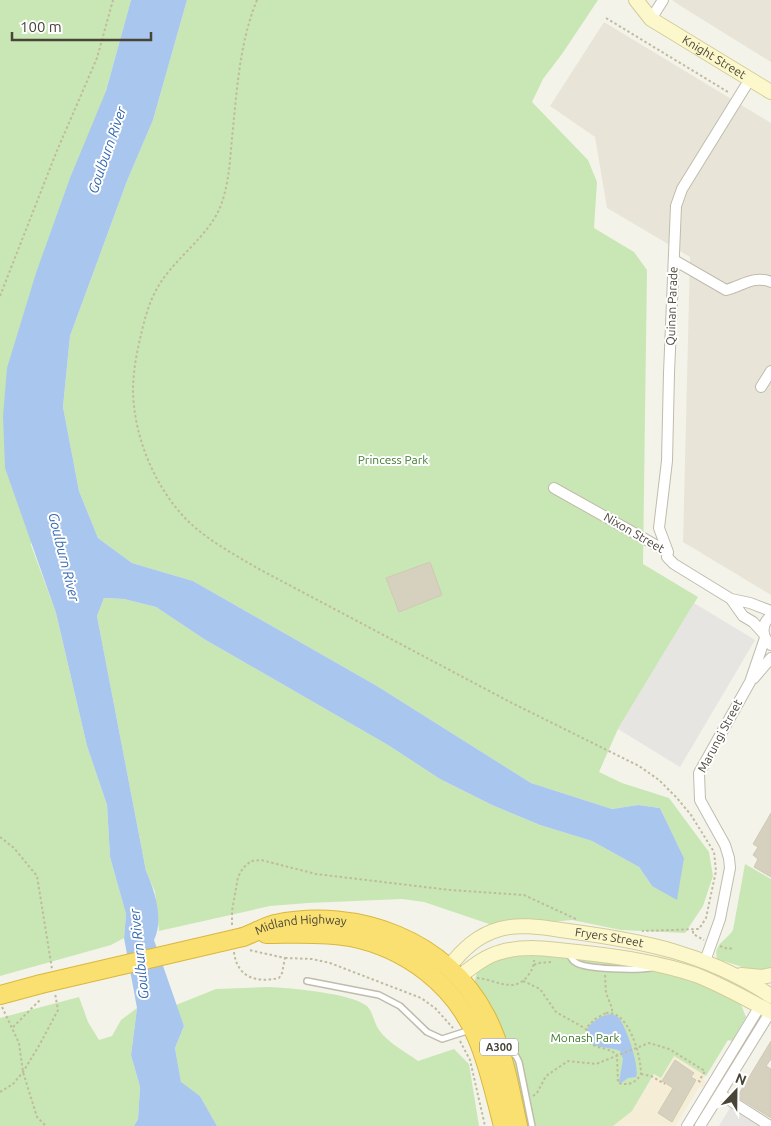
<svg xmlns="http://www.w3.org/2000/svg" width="771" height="1126" font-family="Ubuntu,sans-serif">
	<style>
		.residential { fill: #e8e5d8 }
		.commercial { fill: #f5edd6 }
		.green { fill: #c8e7b4 }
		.parking { fill: #e6e5e1 }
		.water { fill: #a9c7ee }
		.building { fill: #d6d0bf; stroke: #d0c9b3 }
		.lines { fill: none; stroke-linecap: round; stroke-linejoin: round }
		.lane-casing { stroke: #c0bcac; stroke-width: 8 }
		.street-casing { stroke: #c0bcac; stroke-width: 12 }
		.secondary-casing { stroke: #d2cc9b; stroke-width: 16 }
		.highway-casing { stroke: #d9b73f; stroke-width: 20 }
		.path { stroke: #c1ba9e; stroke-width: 2; stroke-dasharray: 2.5 2.5; stroke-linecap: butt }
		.lane { stroke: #fff; stroke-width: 5 }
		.street { stroke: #fff; stroke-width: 10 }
		.secondary { stroke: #fdf8cb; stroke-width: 14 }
		.highway { stroke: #f9e070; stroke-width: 18 }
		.highway-bridge-casing { stroke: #d9b73f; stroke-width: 20; stroke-linecap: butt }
		.highway-bridge { stroke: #f9e070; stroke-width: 18 }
		.labels { text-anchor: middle; stroke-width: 4; stroke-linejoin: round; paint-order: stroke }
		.shield { fill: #fff; stroke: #7f7c74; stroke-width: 1 }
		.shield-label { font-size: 11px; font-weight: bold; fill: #484438 }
		.street-label { font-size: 12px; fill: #484438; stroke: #fff }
		.park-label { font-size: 12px; fill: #3e792c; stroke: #fff }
		.water-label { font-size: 14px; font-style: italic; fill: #3469b1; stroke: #fff }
	</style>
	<rect width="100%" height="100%" fill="#f4f3ea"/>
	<path class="residential" d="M 672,0 L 771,0 L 771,62 L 679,5 Z
		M 604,22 L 771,123 L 771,595 L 683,542 L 690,257 L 607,208 L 595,137 L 550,106 Z"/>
	<path class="commercial" d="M 674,1056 L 706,1076 L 703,1080 L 706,1082 L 703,1088 L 700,1086 L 675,1126 L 613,1126 L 632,1111 L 655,1074 L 661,1078 Z"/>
	<path class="green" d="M 0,0 L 131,0 L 106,91 L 31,545 L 56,613 L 87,746 L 107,805 L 110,857 L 126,914 L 124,938 L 111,945 L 0,976 Z
		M 187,0 L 598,0 L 562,54 L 543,79 L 532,102 L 588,160 L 597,182 L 594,228 L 634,252 L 647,270 L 643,564 L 698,597 L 618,729 L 599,772 L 622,783 L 669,798 L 709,852 L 713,876 L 703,906 L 685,933 L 621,930 L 572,920 L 498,927 L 424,902 L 402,899 L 308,903 L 270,906 L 159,931 L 155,892 L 146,871 L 97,616 L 104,598 L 124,599 L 156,607 L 204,639 L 388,745 L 440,779 L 492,805 L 540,825 L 592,841 L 639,867 L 652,886 L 684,858 L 660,808 L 638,805 L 612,809 L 531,783 L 377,686 L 193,581 L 132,563 L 98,538 L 79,491 L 63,407 L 70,336 L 127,181 L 153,120 Z
		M 745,864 L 771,879 L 771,969 L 752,970 L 717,959 C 713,944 726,941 733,930 Z
		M 539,953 C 586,959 634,964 679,977 C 701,982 720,992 740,1002 L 746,1017 L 732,1041 L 728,1040 L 706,1076 L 674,1056 L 661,1078 L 654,1074 L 632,1111 L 613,1126 L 524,1126 L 475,984 C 474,954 518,955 539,953 Z
		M 269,987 C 290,988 351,993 367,1006 C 373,1012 374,1023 379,1030 C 388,1043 406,1052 418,1061 L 454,1049 L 469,1064 L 479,1126 L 217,1126 L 200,1096 L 181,1083 L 175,1048 L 184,1026 L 176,1005 L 216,989 Z
		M 79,997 L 88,1022 L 99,1040 L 112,1036 L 121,1020 L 137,1008 L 131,1055 L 140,1087 L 138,1119 L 134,1126 L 0,1126 L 0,1018 Z"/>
	<path class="parking" d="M 694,603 L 755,640 L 680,767 L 618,729 Z
		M 731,1106 L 764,1126 L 719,1126 Z"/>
	<path class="water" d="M 131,0 L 187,0 L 153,120 L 127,181 L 70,336 L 63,407 L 79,491 L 98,538 L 132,563 L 193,581 L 377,686 L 531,783 L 612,809 L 638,805 L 660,808 L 684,858 L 677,900 L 652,886 L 639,867 L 592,841 L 540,825 L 492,805 L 440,779 L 388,745 L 204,639 L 156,607 L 124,599 L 104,598 L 97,616 L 146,871 C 155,891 164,920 154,940 L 184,1026 L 175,1048 L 181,1082 L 200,1096 L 217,1126 L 134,1126 L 138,1119 L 140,1087 L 131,1055 L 137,1008 L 124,938 L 126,914 L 110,857 L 107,805 L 87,746 L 56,613 L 5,468 L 3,416 L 7,368 L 36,273 L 70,178 L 106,91 Z
		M 611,1014 C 614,1015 615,1015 618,1017 C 626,1025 640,1067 636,1077 L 628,1078 L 621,1083 L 619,1082 L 623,1059 L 620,1051 C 611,1046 588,1050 587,1036 C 587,1031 587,1028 590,1025 C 596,1019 603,1015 611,1014 Z"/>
	<path class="building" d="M 430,562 L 442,595 L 399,612 L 386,578 Z
		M 771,813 L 771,877 L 754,867 L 758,859 L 753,855 L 758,847 L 753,844 Z
		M 771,1041 L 771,1059 L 766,1066 L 771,1069 L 771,1118 L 737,1097 Z
		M 675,1060 L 694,1073 L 691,1077 L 696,1080 L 672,1122 L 658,1113 L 673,1088 L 662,1081 Z"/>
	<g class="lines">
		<defs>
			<path id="lane" d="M 568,953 C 570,956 572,960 575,962 C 586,970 637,970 651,968
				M 307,981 L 379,995 L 400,1006 L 427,1032 L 442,1039 L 470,1030
				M 505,1047 L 516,1056 L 519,1062 L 532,1126"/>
			<path id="street" d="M 651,19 L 663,0
				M 750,79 L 682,189 L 676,206 L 669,373 L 667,461 L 659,528 L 668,552 L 667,557 L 674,564 L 731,599 L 750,603 L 771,611
				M 674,260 L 726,290 C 742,286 754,275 771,282
				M 761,387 L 771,371
				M 554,488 L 668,552
				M 731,599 L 743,616 L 753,622 L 764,634
				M 771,616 C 761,624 761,636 771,645
				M 754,678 L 771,658
				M 705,961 L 720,919 L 730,868 L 729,858 L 725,845 L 700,800 L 699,773 L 750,682 L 765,638
				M 720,1094 L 770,1126
				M 687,1126 L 760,1006
				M 700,1126 L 771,1011"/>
			<g id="secondary">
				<path id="s1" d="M 636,0 L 651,19 L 771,92"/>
				<path id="s2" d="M 449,967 C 463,949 478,935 500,929 C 521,923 546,928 568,931 C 643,941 706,953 771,996"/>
				<path d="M 741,975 L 762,977 L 771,975"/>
				<path d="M 459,977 C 472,967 485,956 501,952 C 525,945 552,949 577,952 C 617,956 657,962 696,975 C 722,985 746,999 771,1012"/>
			</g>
			<g id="highway">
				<path d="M 266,934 C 294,934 323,932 350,937 C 406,948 455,985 477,1038 C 489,1066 495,1096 503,1126"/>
				<path id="s3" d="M 243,937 C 254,933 264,927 275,924 C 357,907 447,940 486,1016 C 504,1051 510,1089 518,1126"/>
				<path d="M 0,995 L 41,984"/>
			</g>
		</defs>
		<use href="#lane" class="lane-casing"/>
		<use href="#street" class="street-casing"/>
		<use href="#secondary" class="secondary-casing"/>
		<use href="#highway" class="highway-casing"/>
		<path class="path" d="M 257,0 C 239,44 237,91 232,138 C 230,160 229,183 221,205 C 210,235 176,257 159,285 C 149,301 144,321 140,339 C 136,356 133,374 133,391 C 134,437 154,485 185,518 C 205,539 232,553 257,568 L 510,702 L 639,766 L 659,780 L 677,798 L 691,815 L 714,852 L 716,871 L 706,918 L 699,929 L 642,931
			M 606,18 L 728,92
			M 0,296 L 56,153 L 97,58 L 113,0
			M 0,837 L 14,848 L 37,876 L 52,969
			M 232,925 L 232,911 L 238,877 L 243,868 L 251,861 L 261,860 L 316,874 L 450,890 L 524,895 L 578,920
			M 693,931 L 693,934 L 704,940
			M 720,946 L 728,949 L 734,948
			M 234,952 C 237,978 257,983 279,978 L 282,973 L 285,958 L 249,950
			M 285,958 L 312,959 L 330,963 L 421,998 L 435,1008 L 453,1028
			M 534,965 L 538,963 L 551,962
			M 605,975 L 606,993 L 612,1008 L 612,1012
			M 477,978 C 494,979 512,993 526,978 C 530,973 534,968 534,960
			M 523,981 L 540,989 L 556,1012 L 586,1029
			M 2,1007 L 19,1043 L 23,1072 L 37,1117 L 46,1126
			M 606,1013 C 629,1010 641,1056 641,1074 C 636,1083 628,1086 618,1083 L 617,1055 C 608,1046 593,1050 586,1039 L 587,1027 L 595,1019 Z
			M 13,1027 L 41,999
			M 460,1041 L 470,1060 L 485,1126
			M 641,1074 L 651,1076 L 665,1084
			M 0,1092 L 13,1084 L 23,1072 L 40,1044 L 58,1010 L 55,993
			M 533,1096 L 537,1093 L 546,1076 L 568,1061 L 596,1064 L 649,1043 L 669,1049 L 705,1071 L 699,1081 L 701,1083"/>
		<use href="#lane" class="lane"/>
		<use href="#street" class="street"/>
		<use href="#secondary" class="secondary"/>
		<use href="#highway" class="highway"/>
		<defs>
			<path id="highway-bridge" d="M 41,984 L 243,937"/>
		</defs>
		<use href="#highway-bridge" class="highway-bridge-casing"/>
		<use href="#highway-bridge" class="highway-bridge"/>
	</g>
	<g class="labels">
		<rect class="shield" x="480" y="1038.5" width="38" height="17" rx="4"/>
		<g class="shield-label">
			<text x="499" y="1051">A300</text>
		</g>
		<g class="street-label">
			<text dy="4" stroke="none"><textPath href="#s1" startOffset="98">Knight Street</textPath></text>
			<text transform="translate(672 306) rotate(-88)" y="4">Quinan Parade</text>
			<text transform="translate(634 533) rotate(30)" y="4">Nixon Street</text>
			<text transform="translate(720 736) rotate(-62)" y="4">Marungi Street</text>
			<text dy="4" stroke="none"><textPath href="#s3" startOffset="60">Midland Highway</textPath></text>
			<text dy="4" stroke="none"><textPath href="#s2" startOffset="175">Fryers Street</textPath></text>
		</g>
		<g class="park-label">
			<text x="393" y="464">Princess Park</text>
			<text x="585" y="1042">Monash Park</text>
		</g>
		<g class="water-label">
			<text transform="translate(107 150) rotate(-71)" y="5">Goulburn River</text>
			<text transform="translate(64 557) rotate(76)" y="5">Goulburn River</text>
			<text transform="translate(139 954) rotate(-96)" y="5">Goulburn River</text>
		</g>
	</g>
	<g transform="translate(736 1091) rotate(22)" stroke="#ffffff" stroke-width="4" paint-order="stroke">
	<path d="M0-4L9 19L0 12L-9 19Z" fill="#484438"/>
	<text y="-8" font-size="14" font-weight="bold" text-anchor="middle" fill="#484438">N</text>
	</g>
	<path d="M12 32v8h139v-8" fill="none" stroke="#484438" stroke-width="2.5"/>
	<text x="20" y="32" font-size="15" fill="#484438" stroke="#ffffff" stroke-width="4" paint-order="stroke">100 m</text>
</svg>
